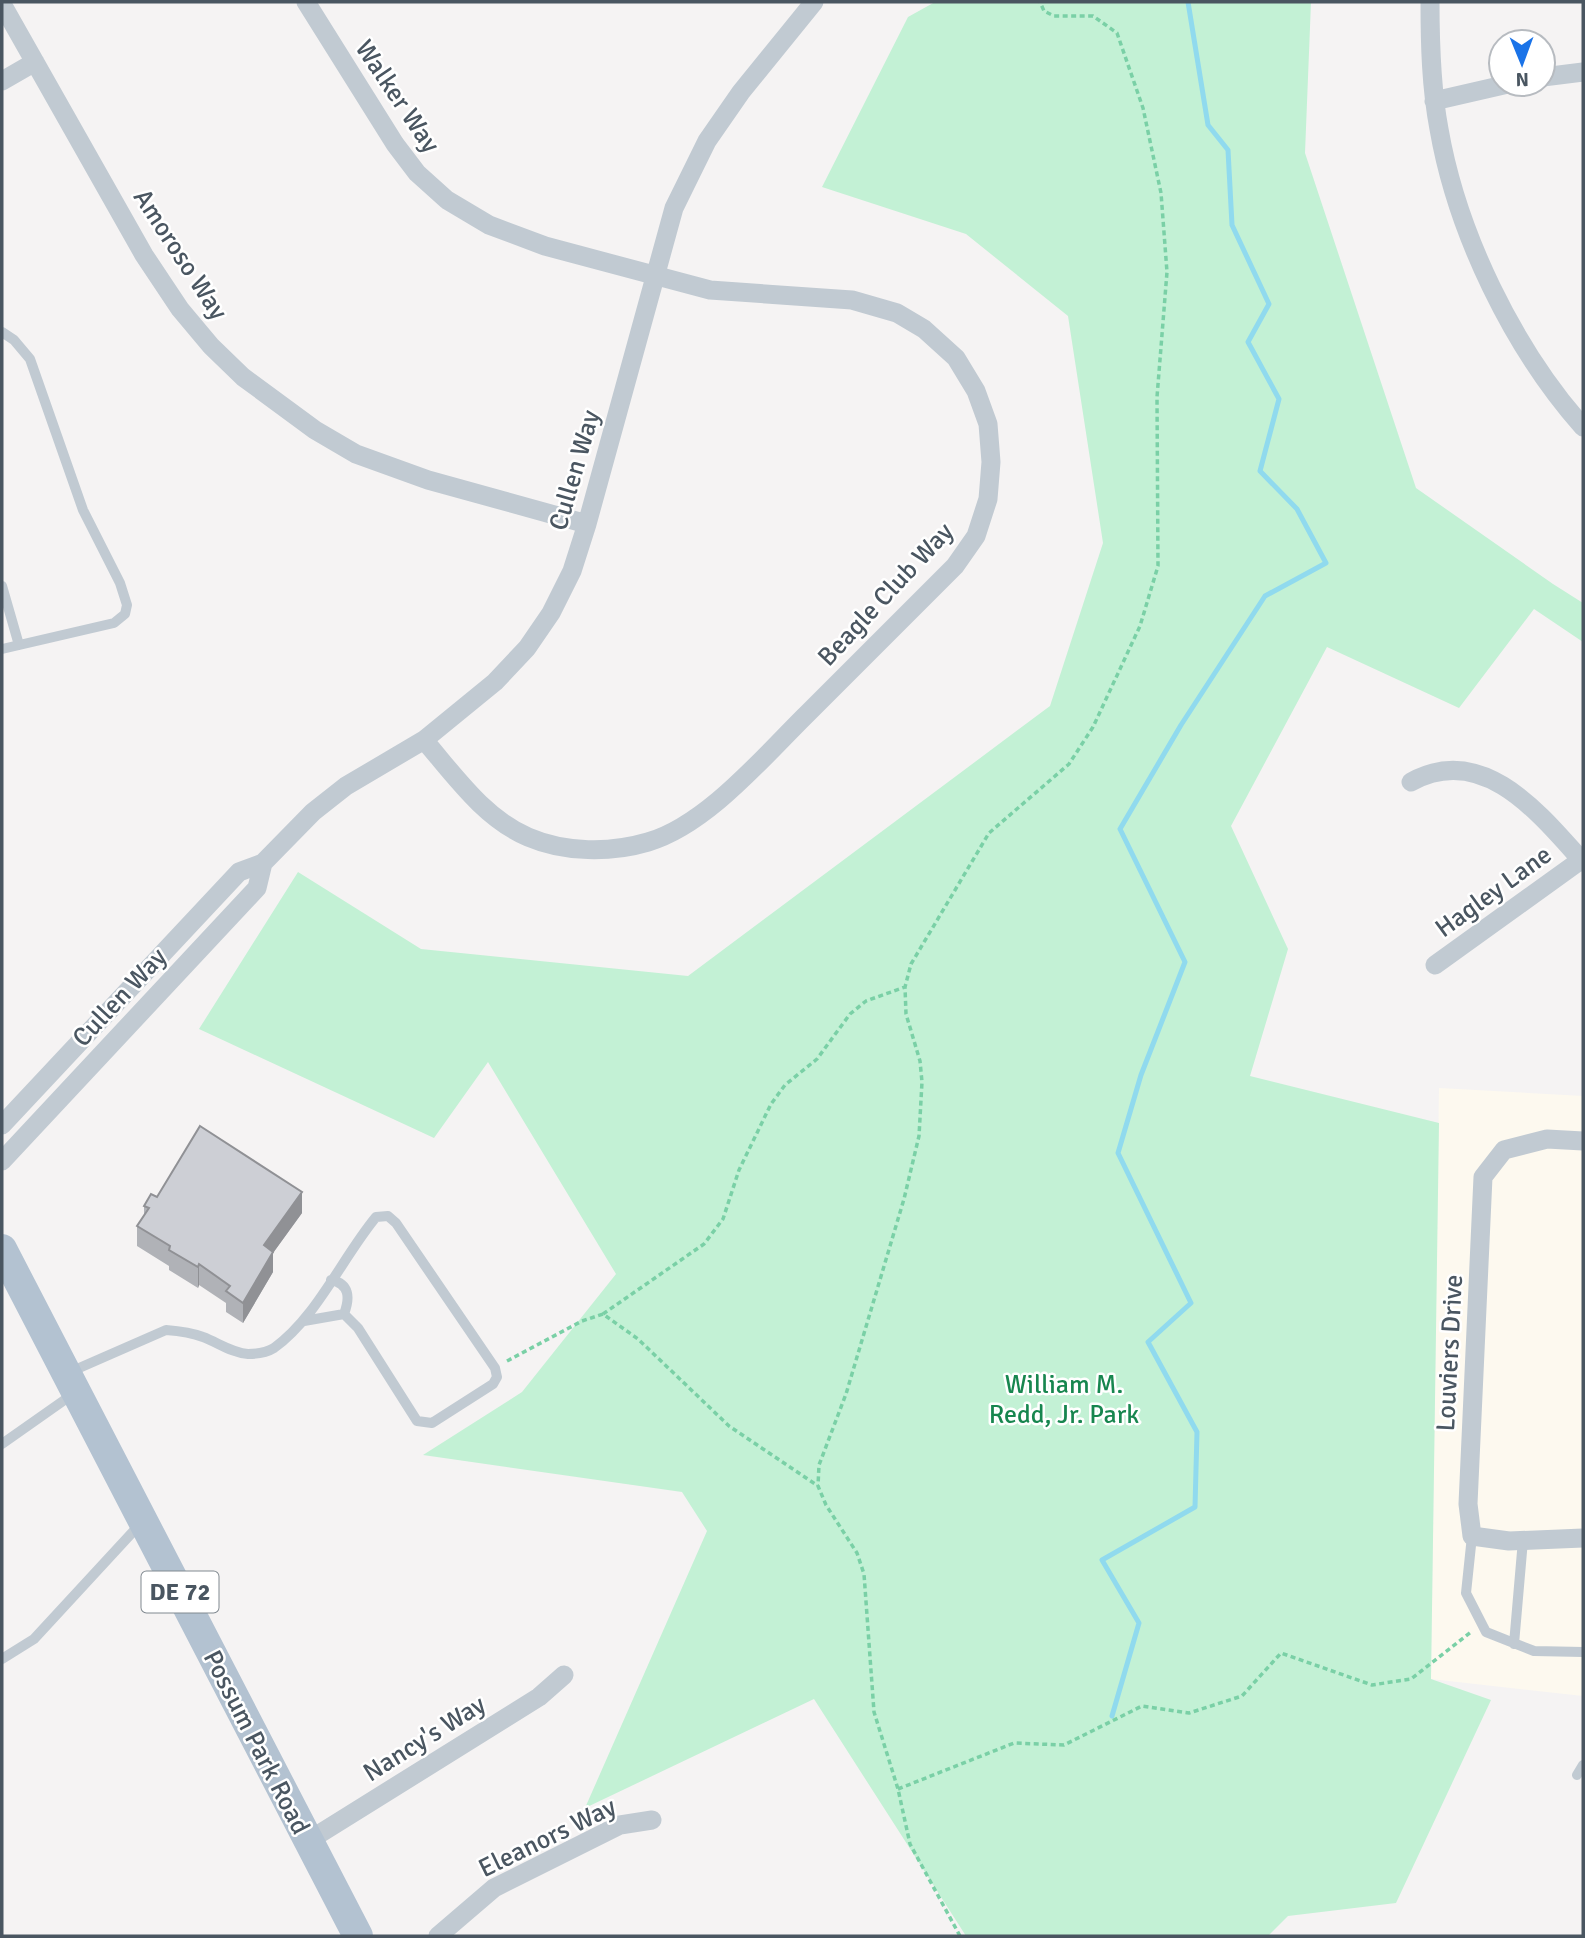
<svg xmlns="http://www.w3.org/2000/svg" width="1585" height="1938" font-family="Signika,sans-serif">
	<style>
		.commercial { fill: #fdf9ef }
		.green { fill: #c3f1d5 }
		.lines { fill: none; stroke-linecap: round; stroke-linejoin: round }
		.stream { stroke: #90daee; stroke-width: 5 }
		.path { stroke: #7ad0a6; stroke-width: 3.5; stroke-dasharray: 5 3.5; stroke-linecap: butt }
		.service { stroke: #c1cad2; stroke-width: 10 }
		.minor { stroke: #c1cad2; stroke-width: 19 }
		.primary { stroke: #b3c2d1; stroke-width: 30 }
		.wall { fill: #b0b2b7 }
		.shaded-wall { fill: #909195 }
		.building { fill: #cdcfd5; stroke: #909195; stroke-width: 2 }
		.labels { text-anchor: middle; stroke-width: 5; stroke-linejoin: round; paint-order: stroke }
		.shield { fill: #fff; stroke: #808990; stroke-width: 2 }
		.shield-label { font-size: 24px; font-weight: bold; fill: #4a5661 }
		.street-label { font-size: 26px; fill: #4a5661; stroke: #fff }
		.park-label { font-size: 26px; fill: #17864f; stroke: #fff }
	</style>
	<rect width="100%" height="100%" fill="#f5f3f3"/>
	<path class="commercial" d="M 1439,1088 L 1583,1096 L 1583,1696 L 1431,1679 Z"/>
	<path class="green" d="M 935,2 L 1311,2 L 1305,153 L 1416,488 L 1553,584 L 1583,603 L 1583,642 L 1534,609 L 1459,708 L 1327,647 L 1231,826 L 1288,949 L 1250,1076 L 1439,1123 L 1431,1679 L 1491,1700 L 1396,1903 L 1288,1916 L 1268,1936 L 966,1936 L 814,1699 L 585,1808 L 707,1531 L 682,1492 L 423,1455 L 522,1392 L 616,1274 L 488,1062 L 434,1138 L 199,1029 L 298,872 L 421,949 L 688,976 L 1050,706 L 1103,543 L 1068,316 L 966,234 L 822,187 L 908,17 Z"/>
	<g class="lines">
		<path class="stream" d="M 1112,1716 L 1139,1623 L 1102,1560 L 1195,1507 L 1197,1432 L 1148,1342 L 1191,1303 L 1118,1153 L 1141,1075 L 1185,962 L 1120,829 L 1181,725 L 1265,596 L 1326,563 L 1297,509 L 1260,471 L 1279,399 L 1248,342 L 1269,304 L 1232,225 L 1228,150 L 1208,125 L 1188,2"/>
		<path class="path" d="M 603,1314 L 704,1244 L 723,1219 L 739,1170 L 771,1104 L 785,1085 L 817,1059 L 850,1014 L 866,1001 L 905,987
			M 507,1361 L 582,1321 L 603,1314 L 638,1339 L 729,1426 L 818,1486
			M 898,1789 L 1014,1743 L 1064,1745 L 1142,1706 L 1189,1713 L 1242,1696 L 1281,1653 L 1372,1685 L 1411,1679 L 1471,1632
			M 960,1936 L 910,1844 L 898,1789 L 874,1712 L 864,1574 L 857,1553 L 826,1505 L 818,1486 L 819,1465 L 846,1394 L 904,1199 L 919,1136 L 922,1082 L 920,1061 L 906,1014 L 905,987 L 911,964 L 989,833 L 1069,764 L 1093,727 L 1140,626 L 1158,566 L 1157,397 L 1167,272 L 1161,193 L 1143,108 L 1117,33 L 1093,16 L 1054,16 L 1044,11 L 1040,2"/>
		<path class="service" d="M 2,332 L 14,340 L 30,359 L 83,510 L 120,583 L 127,605 L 125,614 L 114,623 L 2,649
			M 2,586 L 19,645
			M 331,1280 C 350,1284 350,1298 344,1314
			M 70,1372 L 166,1330 C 179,1331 190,1332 203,1337 C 217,1342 232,1353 248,1354 C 257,1354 266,1353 274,1348 C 317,1317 342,1258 376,1217 L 388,1216 L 396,1223 L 495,1368 L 497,1377 L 493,1384 L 432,1423 L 417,1421 L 358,1328 L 344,1314 L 304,1321
			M 2,1444 L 73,1394
			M 1472,1536 L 1466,1593 L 1486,1632 L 1534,1651 L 1583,1652
			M 1514,1644 L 1523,1540
			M 2,1659 L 34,1639 L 141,1523
			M 1577,1775 L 1583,1765"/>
		<path class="minor" d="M 306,2 L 395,144 L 417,173 L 447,200 L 489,225 L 545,246 L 710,290 L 852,300 L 897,313 L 924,329 L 956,358 L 976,391 L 988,424 L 991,462 L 988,499 L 976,536 L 955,566 C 906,615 857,664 808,713 C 765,755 707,825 648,842 C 611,853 565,853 528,837 C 484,818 455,776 424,740
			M 1430,2 C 1430,44 1431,87 1439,129 C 1457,233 1513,348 1583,427
			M 2,4 L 144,255 L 180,309 L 211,346 L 243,377 L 315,430 L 356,454 L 428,480 L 587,524
			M 1543,77 L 1583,72
			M 2,81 L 35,62
			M 1434,101 L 1508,84
			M 1411,782 C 1483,742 1540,814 1583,862
			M 263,863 L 313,812 L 346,786 L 424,740 L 495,682 L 527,648 L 551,613 L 572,571 L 587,524 L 674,208 L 707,141 L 741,92 L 814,2
			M 1435,965 L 1581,860
			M 2,1125 L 239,872 L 263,863 L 257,888 L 2,1161
			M 1583,1141 L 1547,1139 L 1504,1150 L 1483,1177 L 1468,1504 L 1472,1536 L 1509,1541 L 1583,1538
			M 308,1841 L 539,1697 L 564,1675
			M 438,1936 L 494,1888 L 620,1825 L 652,1820"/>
		<path class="primary" d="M 2,1249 L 358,1936"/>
	</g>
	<path class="wall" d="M 157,1197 L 302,1213 L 273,1253 L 273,1272 L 243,1323 L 226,1312 L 226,1303 L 199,1285 L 198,1288 L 169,1270 L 169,1266 L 137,1246 L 137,1226 L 144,1215 L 144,1206 Z"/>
	<path class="shaded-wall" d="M 302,1192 L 302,1213 L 273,1253 L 273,1272 L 243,1323 L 243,1303 L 264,1245 Z
		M 199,1264 L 199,1285 L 198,1288 L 198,1267 Z"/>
	<path class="building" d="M 200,1126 L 302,1192 L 264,1245 L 273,1252 L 243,1303 L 226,1291 L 230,1286 L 199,1264 L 198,1267 L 169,1250 L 170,1246 L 137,1226 L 149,1208 L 144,1206 L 151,1194 L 157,1197 Z"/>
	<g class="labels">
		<rect class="shield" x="141.5" y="1571.5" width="77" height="41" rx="5"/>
		<g class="shield-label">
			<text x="180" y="1600">DE 72</text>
		</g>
		<g class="street-label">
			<text transform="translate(398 96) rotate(56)" y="9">Walker Way</text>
			<text transform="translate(181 254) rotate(57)" y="9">Amoroso Way</text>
			<text transform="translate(574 470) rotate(-74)" y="9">Cullen Way</text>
			<text transform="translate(885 594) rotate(-47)" y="9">Beagle Club Way</text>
			<text transform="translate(1493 891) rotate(-36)" y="9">Hagley Lane</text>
			<text transform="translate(119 997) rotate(-47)" y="9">Cullen Way</text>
			<text transform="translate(1449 1353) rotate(-87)" y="9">Louviers Drive</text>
			<text transform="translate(424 1738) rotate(-32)" y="9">Nancy's Way</text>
			<text transform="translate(257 1742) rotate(63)" y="9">Possum Park Road</text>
			<text transform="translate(547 1837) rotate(-26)" y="9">Eleanors Way</text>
		</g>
		<g class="park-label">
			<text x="1064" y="1393">William M.<tspan x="1064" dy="30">Redd, Jr. Park</tspan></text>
		</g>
	</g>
	<rect width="1585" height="1938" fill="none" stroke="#4a5661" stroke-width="7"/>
	<g transform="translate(1522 63) rotate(179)"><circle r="33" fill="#ffffff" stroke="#b7bbc0" stroke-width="2"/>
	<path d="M0-5L12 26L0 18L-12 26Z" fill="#1a73e8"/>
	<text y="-10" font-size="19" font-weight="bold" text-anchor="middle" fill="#4a5661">N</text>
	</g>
</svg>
